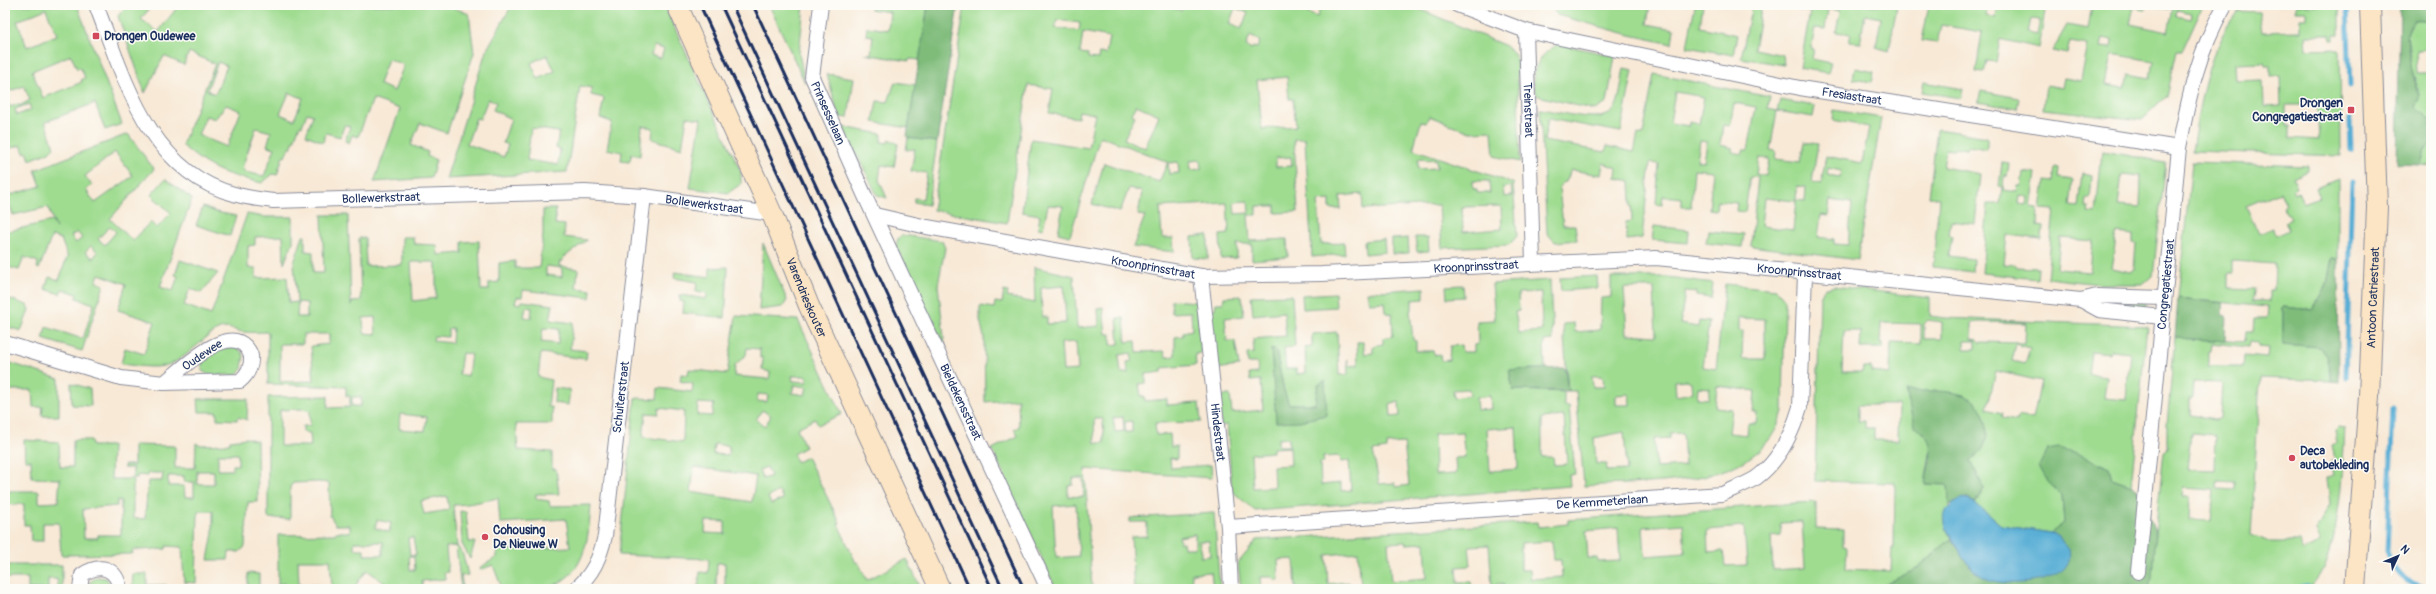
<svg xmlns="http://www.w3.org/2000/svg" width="2436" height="594" font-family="Pangolin,sans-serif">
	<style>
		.green { fill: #9fdc90; stroke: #5d8677; fill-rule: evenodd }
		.forest { fill: #7fbc7a; stroke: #4d766c }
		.water { fill: #59aed5; stroke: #3a6e9a }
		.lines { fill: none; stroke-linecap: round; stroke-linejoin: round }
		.stream { stroke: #59aed5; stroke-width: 5 }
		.street-casing { stroke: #8a8c9a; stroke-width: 16 }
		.secondary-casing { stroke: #8a8c9a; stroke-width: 22 }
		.street { stroke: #fff; stroke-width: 14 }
		.secondary { stroke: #fce5c4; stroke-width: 20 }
		.rail { stroke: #1b2f5e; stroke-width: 3 }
		.poi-dot { fill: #d1495b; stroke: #fdfcf7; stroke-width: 1.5 }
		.labels { text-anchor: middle; stroke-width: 3; stroke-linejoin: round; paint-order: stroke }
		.poi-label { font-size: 12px; font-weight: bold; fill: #1b2f5e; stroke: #fdfcf7; text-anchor: start }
		.street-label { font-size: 12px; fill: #1b2f5e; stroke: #fdfcf7 }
	</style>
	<rect width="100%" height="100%" fill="#fdfcf7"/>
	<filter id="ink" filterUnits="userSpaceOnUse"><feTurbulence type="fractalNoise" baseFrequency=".025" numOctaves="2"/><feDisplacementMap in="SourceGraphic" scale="8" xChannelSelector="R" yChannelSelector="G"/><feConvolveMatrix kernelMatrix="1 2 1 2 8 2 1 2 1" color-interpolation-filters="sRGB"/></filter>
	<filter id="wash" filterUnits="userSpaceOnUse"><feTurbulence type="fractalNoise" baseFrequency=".012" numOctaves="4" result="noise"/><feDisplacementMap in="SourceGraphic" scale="16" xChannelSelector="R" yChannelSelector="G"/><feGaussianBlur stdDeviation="0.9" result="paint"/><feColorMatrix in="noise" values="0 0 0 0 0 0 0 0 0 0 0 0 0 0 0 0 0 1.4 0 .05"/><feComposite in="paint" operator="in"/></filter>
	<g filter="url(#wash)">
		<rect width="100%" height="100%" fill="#f8e9d6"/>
		<path class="green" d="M 5,5 L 77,5 L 122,124 L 105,130 L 95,103 L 45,122 L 54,147 L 49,152 L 30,160 L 27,152 L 24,153 L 21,145 L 5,150 L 5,95 L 10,107 L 18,104 L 19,106 L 30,100 L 24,86 L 5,93 ZM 46,9 L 57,35 L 27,47 L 17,21 ZM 71,55 L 77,69 L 81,68 L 85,78 L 81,80 L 82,82 L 43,98 L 32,71 ZM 29,104 L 31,110 L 17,115 L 15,109 Z
			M 127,5 L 152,5 L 141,19 L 158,32 L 179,5 L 453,5 L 452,7 L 469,14 L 474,53 L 447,133 L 420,123 L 411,145 L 428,152 L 427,156 L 436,160 L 431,178 L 374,182 L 400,109 L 373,99 L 358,137 L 352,135 L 349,143 L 345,141 L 350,127 L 345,124 L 340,137 L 326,133 L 323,142 L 306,135 L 313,115 L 307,113 L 302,126 L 300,125 L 291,148 L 289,147 L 285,157 L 283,156 L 277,175 L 273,174 L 262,183 C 227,175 209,170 182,145 L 215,64 L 189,52 L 184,65 L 164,56 L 145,93 L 118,16 ZM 388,59 L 404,65 L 394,91 L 379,84 ZM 218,62 L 227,66 L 215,94 L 207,90 ZM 289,93 L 303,98 L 294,120 L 280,114 ZM 226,105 L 241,111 L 227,147 L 198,135 L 206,116 L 215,119 ZM 256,128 L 271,132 L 267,146 L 275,148 L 264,176 L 245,172 L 242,168 Z
			M 512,5 L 664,5 L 741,172 L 741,184 L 728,193 L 690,188 L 701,119 L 687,117 L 682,148 L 652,139 L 653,128 L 642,126 L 640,156 L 632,154 L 629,162 L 621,161 L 622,152 L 607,149 L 612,122 L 600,118 L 604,98 L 591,95 L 592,88 L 580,86 L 567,172 L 446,179 L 486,51 ZM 654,46 L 664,49 L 661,58 L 651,55 ZM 547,55 L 555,71 L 538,79 L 531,63 ZM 488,99 L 496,102 L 493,110 L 511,119 L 503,143 L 508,145 L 504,157 L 467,144 L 476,118 L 480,119 ZM 531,128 L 559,132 L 556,148 L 560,149 L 558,165 L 527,160 Z
			M 769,5 L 804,5 L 799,53 L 805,83 Z
			M 870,5 L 928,5 L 920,60 L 910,59 L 909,61 L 864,54 L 871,54 L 873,36 L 866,35 L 867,27 L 888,30 L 890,12 L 870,9 Z
			M 965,5 L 1173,5 L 1173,7 L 1181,11 L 1184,5 L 1289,5 L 1317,17 L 1322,5 L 1410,5 L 1506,46 L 1514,53 L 1517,62 L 1520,162 L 1494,156 L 1492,131 L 1470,132 L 1429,116 L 1426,123 L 1421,122 L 1413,149 L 1513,183 L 1517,236 L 1509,245 L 1442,248 L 1439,205 L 1363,209 L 1362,194 L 1340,196 L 1341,209 L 1330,209 L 1330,200 L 1318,201 L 1321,244 L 1344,243 L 1345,254 L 1312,257 L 1305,139 L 1294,139 L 1298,212 L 1276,213 L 1276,206 L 1257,206 L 1257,215 L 1248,215 L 1250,241 L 1287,239 L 1288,257 L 1252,260 L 1252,244 L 1237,244 L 1237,258 L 1221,259 L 1220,235 L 1229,234 L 1227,203 L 1160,207 L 1162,238 L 1173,238 L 1174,252 L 1133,247 L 1145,216 L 1138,215 L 1142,192 L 1129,188 L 1120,212 L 1092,204 L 1104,163 L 1159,182 L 1168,162 L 1100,136 L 1070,236 L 1058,233 L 1063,206 L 1048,205 L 1043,229 L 1038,228 L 1040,215 L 1022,212 L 1031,139 L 1088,148 L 1095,114 L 1079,111 L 1078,118 L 1049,113 L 1053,89 L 1028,85 L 1007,223 L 933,210 ZM 1235,8 L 1248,13 L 1241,29 L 1229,24 ZM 1057,20 L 1080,23 L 1079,31 L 1055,28 ZM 1083,32 L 1109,37 L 1106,54 L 1099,53 L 1098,59 L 1088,58 L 1088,54 L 1080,53 ZM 1250,36 L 1260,41 L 1257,48 L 1253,47 L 1252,49 L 1246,46 ZM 1287,77 L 1289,99 L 1293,99 L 1296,126 L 1262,129 L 1257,80 ZM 1136,105 L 1159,115 L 1145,148 L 1124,139 L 1135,116 L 1131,114 ZM 1291,157 L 1292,166 L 1276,167 L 1276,158 ZM 1424,158 L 1425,160 L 1436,159 L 1437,168 L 1418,169 L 1418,159 ZM 1200,160 L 1201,169 L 1191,170 L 1190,161 ZM 1178,162 L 1179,173 L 1169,174 L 1168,163 ZM 1473,181 L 1489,181 L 1490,193 L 1477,193 L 1477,189 L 1473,189 ZM 1511,186 L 1512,196 L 1504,197 L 1503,188 ZM 1248,201 L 1249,213 L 1235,214 L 1234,202 ZM 1501,206 L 1502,229 L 1463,232 L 1462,207 Z
			M 1550,5 L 1650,5 L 1647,24 L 1674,29 L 1672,44 L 1630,35 L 1557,15 Z
			M 1695,5 L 1703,5 L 1700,27 L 1737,35 L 1733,55 L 1687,47 Z
			M 1752,5 L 1762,5 L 1754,49 L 1783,55 L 1784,65 L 1741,58 Z
			M 1781,5 L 1897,5 L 1889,51 L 1876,47 L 1881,18 L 1865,15 L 1860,43 L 1849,42 L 1851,34 L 1836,32 L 1840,11 L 1828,9 L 1825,29 L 1815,28 L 1811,48 L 1814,49 L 1812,59 L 1831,63 L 1828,73 L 1800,68 L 1810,12 L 1781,7 Z
			M 1929,5 L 1988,5 L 1986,16 L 1996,18 L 1998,5 L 2046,5 L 2039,48 L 2000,39 L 1996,62 L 1987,61 L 1984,73 L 1976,72 L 1982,32 L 1941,25 L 1937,43 L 1922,41 ZM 2031,19 L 2040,20 L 2037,35 L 2028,33 Z
			M 2092,5 L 2147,5 L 2145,9 L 2134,7 L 2130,24 L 2168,32 L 2173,10 L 2148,5 L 2203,5 L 2182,51 L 2177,51 L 2167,96 L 2142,120 L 2043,109 L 2046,85 L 2062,88 L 2064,78 L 2081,81 L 2088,45 L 2070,42 L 2067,54 L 2052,51 L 2067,25 L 2088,29 ZM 2177,10 L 2192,13 L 2191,19 L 2176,16 ZM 2103,38 L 2112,40 L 2111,48 L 2101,47 ZM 2112,54 L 2153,61 L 2150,78 L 2128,74 L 2125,88 L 2106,85 Z
			M 2297,5 L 2339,5 L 2339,35 L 2334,35 L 2334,40 L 2330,40 L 2329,35 L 2306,35 L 2307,50 L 2340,49 L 2341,156 L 2192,151 C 2200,102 2207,50 2238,11 L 2259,12 L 2262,32 L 2300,31 L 2300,19 L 2307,19 L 2307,11 L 2295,11 ZM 2264,63 L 2265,66 L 2271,66 L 2271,77 L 2280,77 L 2281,106 L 2264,107 L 2263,80 L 2235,81 L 2234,64 ZM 2305,102 L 2317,103 L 2319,140 L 2290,138 L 2290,126 L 2286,126 L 2286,105 L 2304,105 Z
			M 2431,20 L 2431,49 L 2416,50 L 2417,73 L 2431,73 L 2431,122 L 2415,107 L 2420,95 L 2411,67 L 2407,34 L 2414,21 Z
			M 1559,44 L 1615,56 L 1607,103 L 1595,110 L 1538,96 C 1527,75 1538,54 1559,44 Z
			M 1624,68 L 1633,70 L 1621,132 L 1548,119 L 1544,141 L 1605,152 L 1607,146 L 1634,152 L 1638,134 L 1643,135 L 1654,74 L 1770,97 L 1768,109 L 1777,111 L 1780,100 L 1815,106 L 1813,117 L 1777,111 L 1770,150 L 1776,151 L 1775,159 L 1800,162 L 1804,142 L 1818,144 L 1812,182 L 1821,184 L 1826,156 L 1862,163 L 1869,127 L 1833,120 L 1834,110 L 1881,118 L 1858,260 L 1751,246 L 1758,177 L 1750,177 L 1745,212 L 1736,211 L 1737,203 L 1717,201 L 1716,210 L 1709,209 L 1713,171 L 1694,169 L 1691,207 L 1682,207 L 1682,198 L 1663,196 L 1662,205 L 1656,204 L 1659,164 L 1650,163 L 1642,238 L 1627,240 L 1626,222 L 1632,221 L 1630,181 L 1616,178 L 1617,168 L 1603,163 L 1601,175 L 1571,170 L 1566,182 L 1562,183 L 1559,188 L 1563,225 L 1575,225 L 1577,240 L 1555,242 L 1547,233 L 1540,109 C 1556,111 1600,124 1612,112 C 1621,103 1621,80 1624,68 ZM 1675,92 L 1704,97 L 1699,124 L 1689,122 L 1689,126 L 1670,123 ZM 1734,103 L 1756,107 L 1748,150 L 1743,150 L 1743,154 L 1732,152 L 1733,148 L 1720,145 L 1723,125 L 1730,126 ZM 1700,141 L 1707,142 L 1704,162 L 1697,161 ZM 1759,158 L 1769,159 L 1766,176 L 1756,174 ZM 1828,168 L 1841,171 L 1840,177 L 1827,175 ZM 1797,186 L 1806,187 L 1805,201 L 1796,200 ZM 1764,198 L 1796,201 L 1793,230 L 1761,226 ZM 1830,200 L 1852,203 L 1848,245 L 1834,244 L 1834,239 L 1818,237 L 1821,215 L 1828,216 Z
			M 1855,68 L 1874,72 L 1872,82 L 1853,79 Z
			M 827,74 L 854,78 L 848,118 L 839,117 Z
			M 895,82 L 916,85 L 908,128 L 873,122 L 877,101 L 888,102 Z
			M 1924,82 L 1963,89 L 1961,98 L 1922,92 Z
			M 1981,91 L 2019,98 L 2017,109 L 1978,102 Z
			M 843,127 L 882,134 L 881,142 L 888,143 L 889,139 L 898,144 L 894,167 L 881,165 L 879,180 L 887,198 L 877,195 Z
			M 1937,129 L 1987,137 L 1987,149 L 1968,146 L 1967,149 L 1955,147 L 1954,150 L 1946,149 L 1943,167 L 1980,174 L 1975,224 L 1951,221 L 1949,235 L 1952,236 L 1949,256 L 1973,259 L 1972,272 L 1933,267 L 1939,198 L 1929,197 Z
			M 128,134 L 154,169 L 110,219 L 133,241 L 150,222 L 157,228 L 171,213 L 151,195 L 165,179 L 192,199 L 160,287 L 173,291 L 178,276 L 175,275 L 180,260 L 218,273 L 201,293 L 190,288 L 184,305 L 211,315 L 247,214 L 264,217 L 293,217 L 293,242 L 284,264 L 283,236 L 255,237 L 255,245 L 248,246 L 248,268 L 256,268 L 256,278 L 287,277 L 289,303 L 297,302 L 294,263 L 303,236 L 305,236 L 305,251 L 313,252 L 313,273 L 324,273 L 322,215 L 348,215 L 351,306 L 352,302 L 361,301 L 359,238 L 365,238 L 366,266 L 402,265 L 402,237 L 413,237 L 414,244 L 437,245 L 438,255 L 462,253 L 462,242 L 479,241 L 481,290 L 489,290 L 489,283 L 499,282 L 499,263 L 515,261 L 515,268 L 539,268 L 543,235 L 543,209 L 556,209 L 555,224 L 565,225 L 564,237 L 587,240 L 563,258 L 563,261 L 560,261 L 559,266 L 578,269 L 576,288 L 591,290 L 590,298 L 523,290 L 522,297 L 517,297 L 515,303 L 521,304 L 522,301 L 553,305 L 550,320 L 573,323 L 570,349 L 587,351 L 586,359 L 541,353 L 538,377 L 551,380 L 548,407 L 552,407 L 552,424 L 516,424 L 518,450 L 552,452 L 552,469 L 556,469 L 559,494 L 536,494 L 536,499 L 549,501 L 550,506 L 591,505 C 588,541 586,575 546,589 C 534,592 515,589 502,589 L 493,565 L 480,570 L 481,567 L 497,557 L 497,550 L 570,547 L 566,519 L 500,523 L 498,498 C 483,501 468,505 453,505 L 457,546 L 463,555 L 468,575 L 461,576 L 463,589 L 461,589 L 456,546 L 446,547 L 448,572 L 444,573 L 445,579 L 422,581 L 423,589 L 382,589 L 386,584 L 367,570 L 355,586 L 357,589 L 285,589 L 285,583 L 279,584 L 278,589 L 278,535 L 335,534 L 336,532 L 350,532 L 350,525 L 336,525 L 330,516 L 329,483 L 318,482 L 293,483 L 290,487 L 290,519 L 268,518 L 268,397 L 328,396 L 328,408 L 350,407 L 350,396 L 346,396 L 346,387 L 268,384 L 268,332 C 260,332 251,333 243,332 C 235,331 229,326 220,329 C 210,333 203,341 195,347 C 168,372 156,368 121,364 L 125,348 L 144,354 L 155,322 L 118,310 L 126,284 L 99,274 L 96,282 L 104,285 L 82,351 L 43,339 L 46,327 L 83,339 L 94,304 L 76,298 L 77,294 L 62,289 L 60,294 L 45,289 L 49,277 L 59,280 L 67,257 L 68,258 L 61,239 L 52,236 L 39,269 L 37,268 L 38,262 L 24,257 L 19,270 L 5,266 L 5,232 L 52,221 L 56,228 L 48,207 L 13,215 L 7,196 L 41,186 L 35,170 ZM 115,152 L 133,176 L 95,203 L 86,190 L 92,185 L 85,176 ZM 110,226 L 116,232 L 105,245 L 98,239 ZM 77,232 L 82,238 L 76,243 L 71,236 ZM 91,246 L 98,252 L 93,258 L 85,252 ZM 411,262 L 436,262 L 436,298 L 413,301 ZM 546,266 L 562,268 L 562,277 L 546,275 ZM 298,302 L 307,303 L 307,317 L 297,317 ZM 526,307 L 532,308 L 531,318 L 524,317 ZM 375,317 L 376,334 L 364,333 L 363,318 ZM 453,328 L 452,343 L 433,341 L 434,336 L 448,337 L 448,329 ZM 543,328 L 559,329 L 558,344 L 541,342 ZM 303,334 L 329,334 L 329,344 L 311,346 L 314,381 L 280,382 L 280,344 L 303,344 ZM 462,353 L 471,354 L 468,376 L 459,374 ZM 352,397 L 361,397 L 361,406 L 352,406 ZM 303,409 L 310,411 L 310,426 L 303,426 L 303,432 L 310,433 L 311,446 L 280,446 L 280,410 ZM 400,414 L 427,417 L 425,431 L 399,429 ZM 447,496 L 449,510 L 424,514 L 421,501 ZM 377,520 L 391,523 L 389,532 L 375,528 ZM 413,537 L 416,555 L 410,555 L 408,538 ZM 354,542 L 383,542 L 383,555 L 364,555 L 364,549 L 354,549 ZM 409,556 L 414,556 L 415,570 L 410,570 ZM 298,560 L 330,560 L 332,588 L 319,588 L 318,585 L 299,585 Z
			M 908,138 L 937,142 L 928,205 L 914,202 L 914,198 L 923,199 L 927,173 L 911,171 L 915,149 L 906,150 Z
			M 2431,144 L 2431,166 L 2420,165 L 2424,149 Z
			M 2102,151 L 2166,162 L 2153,276 L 2144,284 L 2098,284 L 2047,278 L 2054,210 L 2041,209 L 2045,181 L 2053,182 L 2055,168 L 2059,169 L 2058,178 L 2073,180 L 2070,206 L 2078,207 L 2082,173 L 2092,175 L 2090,199 L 2086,199 L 2085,207 L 2089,207 L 2088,213 L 2096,214 ZM 2122,174 L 2141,176 L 2140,208 L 2118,206 ZM 2117,233 L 2133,235 L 2133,243 L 2136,244 L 2134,270 L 2131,272 L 2111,268 ZM 2060,238 L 2093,241 L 2090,272 L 2057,269 Z
			M 2192,162 L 2308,166 L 2308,170 L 2293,177 L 2297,187 L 2293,189 L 2295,193 L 2298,191 L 2303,204 L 2320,198 L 2316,188 L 2338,179 L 2338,259 L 2332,258 L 2327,285 L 2313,310 L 2283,307 L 2283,344 L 2319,347 L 2326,356 L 2332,381 L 2260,378 L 2251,536 L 2268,542 L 2299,542 L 2304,551 L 2320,542 L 2315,531 L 2330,504 L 2327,478 L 2333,475 L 2330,462 L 2335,459 L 2332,446 L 2337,444 L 2335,430 L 2338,427 L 2345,428 C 2343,459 2340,579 2305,589 C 2296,591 2283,589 2274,589 L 2274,587 L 2259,589 L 2149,589 L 2164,452 L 2167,447 L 2167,424 L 2175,338 L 2245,342 L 2246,332 L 2253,332 L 2254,318 L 2267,318 L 2268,307 L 2178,298 ZM 2280,192 L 2286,204 L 2283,206 L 2291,219 L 2285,222 L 2289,230 L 2277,236 L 2273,228 L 2259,234 L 2246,206 ZM 2233,261 L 2275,264 L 2274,290 L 2269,290 L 2269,302 L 2252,302 L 2255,289 L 2228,288 L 2228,273 L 2233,273 ZM 2250,342 L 2258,343 L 2258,347 L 2268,348 L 2267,358 L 2244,356 L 2243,367 L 2208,367 L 2208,351 L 2211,351 L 2212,343 L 2249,347 ZM 2194,382 L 2222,383 L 2220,417 L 2215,419 L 2190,415 L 2190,399 L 2193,399 ZM 2191,433 L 2216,435 L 2215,470 L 2187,469 ZM 2217,481 L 2235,482 L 2235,490 L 2217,489 ZM 2183,488 L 2214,490 L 2211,521 L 2189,520 L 2190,497 L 2182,497 Z
			M 2002,163 L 2009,164 L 2007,176 L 2004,175 L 2003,190 L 2017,192 L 2018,186 L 2021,186 L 2023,172 L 2036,174 L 2031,207 L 2038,208 L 2037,226 L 2043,227 L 2042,239 L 2007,235 L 2004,264 L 2015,265 L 2015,267 L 2038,268 L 2037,279 L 1982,273 L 1988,204 L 2000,204 L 2002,187 L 1999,186 ZM 2019,196 L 2028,197 L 2027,205 L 2018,204 Z
			M 203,207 L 216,212 L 236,216 L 230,236 L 196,225 Z
			M 1654,226 L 1689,230 L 1688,243 L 1652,240 Z
			M 1708,231 L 1744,234 L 1742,247 L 1706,243 Z
			M 902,235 L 942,241 L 945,248 L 938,285 L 945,346 L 896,246 L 898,238 Z
			M 1208,235 L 1208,259 L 1193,258 L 1192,237 Z
			M 1415,237 L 1428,237 L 1429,251 L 1417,252 Z
			M 1408,238 L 1409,253 L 1392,254 L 1392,239 Z
			M 1384,239 L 1385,252 L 1365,254 L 1364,241 Z
			M 763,243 L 787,300 L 783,307 L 759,310 Z
			M 728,267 L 725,318 L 683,313 L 684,302 L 680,301 L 680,295 L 706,299 L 707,293 L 696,291 L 697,282 L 674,278 L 675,272 L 710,277 L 710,268 Z
			M 1034,267 L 1074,276 L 1077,328 L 1099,326 L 1098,308 L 1103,307 L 1106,334 L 1111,334 L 1111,345 L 1119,344 L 1117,318 L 1124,318 L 1126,342 L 1136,341 L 1137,352 L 1164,351 L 1166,357 L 1175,356 L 1175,337 L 1183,336 L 1183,332 L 1192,330 L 1191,312 L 1172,313 L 1171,300 L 1197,302 L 1201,353 L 1195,354 L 1196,365 L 1162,368 L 1162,372 L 1146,374 L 1146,383 L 1139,384 L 1141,396 L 1144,396 L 1145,401 L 1167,399 L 1167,405 L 1199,403 L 1201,422 L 1155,423 L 1156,435 L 1170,434 L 1171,447 L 1177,446 L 1177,459 L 1170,458 L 1171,468 L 1211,465 L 1212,478 L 1085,469 L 1092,589 L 1056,589 L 992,449 L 1018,436 L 1014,429 L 1019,427 L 1018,399 L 985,402 L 984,337 L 980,320 L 980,306 L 994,308 L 995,302 L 1002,303 L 1004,291 L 1008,292 L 1007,297 L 1035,303 ZM 1064,286 L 1066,323 L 1047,324 L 1047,317 L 1042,317 L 1041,288 ZM 1076,342 L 1078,370 L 1063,371 L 1061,343 ZM 1131,353 L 1132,361 L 1127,362 L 1128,373 L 1121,373 L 1119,355 ZM 1123,417 L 1124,431 L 1115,432 L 1113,418 ZM 1094,419 L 1103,419 L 1104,443 L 1095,443 ZM 1132,421 L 1132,432 L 1125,432 L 1125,422 ZM 1073,478 L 1083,478 L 1084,497 L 1068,496 L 1068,486 L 1073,485 ZM 1076,504 L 1079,556 L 1056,558 L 1053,506 Z
			M 1597,276 L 1598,288 L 1561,291 L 1560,278 Z
			M 1611,277 L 1668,277 L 1713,283 L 1711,298 L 1696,296 L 1696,292 L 1685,291 L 1680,324 L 1698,327 L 1699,321 L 1709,322 L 1703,367 L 1716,369 L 1725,284 L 1776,289 L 1785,300 L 1783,411 C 1762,491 1650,481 1584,486 L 1576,391 L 1568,391 L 1563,324 L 1574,323 L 1575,332 L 1600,330 L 1601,298 L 1611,297 ZM 1624,288 L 1654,288 L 1656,336 L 1627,334 ZM 1739,318 L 1765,319 L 1765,359 L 1742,359 L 1743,331 L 1739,331 ZM 1592,376 L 1603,376 L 1604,387 L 1593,387 ZM 1687,380 L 1691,382 L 1692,393 L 1676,396 L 1675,381 ZM 1717,386 L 1755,391 L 1753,412 L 1757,413 L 1756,423 L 1748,423 L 1747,435 L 1729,433 L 1732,409 L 1715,407 ZM 1698,387 L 1710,388 L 1708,399 L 1697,398 ZM 1629,394 L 1630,405 L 1616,405 L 1616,395 ZM 1624,432 L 1627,470 L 1606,471 L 1607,464 L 1596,464 L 1594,438 ZM 1683,433 L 1685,466 L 1656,468 L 1654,439 L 1670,438 L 1670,434 Z
			M 1550,280 L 1553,340 L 1544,341 L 1545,369 L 1509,370 L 1513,390 L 1564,392 L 1564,406 L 1569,406 L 1575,474 L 1569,475 L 1570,486 L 1255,511 L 1232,491 L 1227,425 L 1221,426 L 1219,396 L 1230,395 L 1232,413 L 1263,410 L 1261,380 L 1250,381 L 1249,374 L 1258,373 L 1257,363 L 1248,363 L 1247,354 L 1254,353 L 1253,339 L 1286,336 L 1284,312 L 1253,315 L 1251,296 L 1292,295 L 1295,347 L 1284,348 L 1286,369 L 1297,369 L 1297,374 L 1306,373 L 1305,348 L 1312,347 L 1312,334 L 1337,332 L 1339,375 L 1348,375 L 1347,359 L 1349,366 L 1358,365 L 1357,342 L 1363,342 L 1365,354 L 1373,353 L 1373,346 L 1383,344 L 1383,338 L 1393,336 L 1392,314 L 1386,313 L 1385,302 L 1369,303 L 1367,292 L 1424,288 L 1424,299 L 1412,300 L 1412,310 L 1410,311 L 1413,340 L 1416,341 L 1416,351 L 1433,351 L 1434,355 L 1440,354 L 1441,361 L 1449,360 L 1450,346 L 1461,345 L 1462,352 L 1474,352 L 1474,345 L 1478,344 L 1477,321 L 1495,320 L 1492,284 ZM 1541,292 L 1542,331 L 1519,333 L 1515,312 L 1519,311 L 1518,293 ZM 1276,350 L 1284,391 L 1289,404 L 1315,404 L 1318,385 L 1327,415 L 1276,422 ZM 1469,389 L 1470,395 L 1454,398 L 1453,390 ZM 1490,396 L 1491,409 L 1477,410 L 1476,398 ZM 1399,402 L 1400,416 L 1391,417 L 1390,403 ZM 1564,416 L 1567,464 L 1554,465 L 1553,457 L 1542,457 L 1542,418 ZM 1516,427 L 1518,469 L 1490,471 L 1487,429 ZM 1462,432 L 1465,457 L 1455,458 L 1456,474 L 1435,475 L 1434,434 ZM 1289,438 L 1289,446 L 1278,446 L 1278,439 ZM 1404,443 L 1409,485 L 1396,487 L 1395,483 L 1379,484 L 1373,451 L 1387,449 L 1387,444 ZM 1290,447 L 1291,465 L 1273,466 L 1274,487 L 1253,488 L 1251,454 L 1273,452 L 1273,448 ZM 1340,456 L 1341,462 L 1349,461 L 1351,490 L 1341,491 L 1341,483 L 1321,485 L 1320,463 L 1324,463 L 1323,457 Z
			M 1463,285 L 1464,297 L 1447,298 L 1446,286 Z
			M 1834,286 L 1930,298 L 1930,316 L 1944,318 L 2147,326 L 2131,486 L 2112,479 L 2109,467 L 2094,461 L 2048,482 L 2062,495 L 2064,523 L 2051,533 L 2001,525 L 1975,503 L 1984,489 L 1971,461 L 1982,449 L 1927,433 L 1931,447 L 1925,484 L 1948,485 C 1948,490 1951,499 1949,504 C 1946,518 1944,526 1951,539 L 1916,569 L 1878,589 L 1504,589 L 1503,584 L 1496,584 L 1496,589 L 1384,589 L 1383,587 L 1375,589 L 1296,589 L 1294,559 L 1278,560 L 1279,580 L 1274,580 L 1273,577 L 1260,577 L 1261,589 L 1241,589 L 1238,563 L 1257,540 L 1537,522 L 1538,527 L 1568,524 L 1568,520 L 1796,503 L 1816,502 L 1816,529 L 1843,530 L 1843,546 L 1847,547 L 1846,569 L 1891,571 L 1892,548 L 1894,548 L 1895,483 L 1815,481 L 1820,297 L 1824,289 ZM 1928,320 L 1942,322 L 1942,339 L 1924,339 L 1924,324 ZM 1980,322 L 2026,323 L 2025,343 L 1979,342 L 1979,340 L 1972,339 L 1972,323 ZM 1881,323 L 1921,324 L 1921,344 L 1891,343 L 1890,374 L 1871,372 L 1871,367 L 1863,367 L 1862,372 L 1842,372 L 1844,331 L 1861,331 L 1860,348 L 1883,348 L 1883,343 L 1880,342 ZM 1964,341 L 1975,341 L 1975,349 L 1964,349 ZM 2016,344 L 2030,348 L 2025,364 L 2012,361 ZM 2111,350 L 2130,352 L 2126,400 L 2104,398 L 2107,376 L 2088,374 L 2091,351 L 2110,353 ZM 1996,371 L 2041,381 L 2033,419 L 2018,416 L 2017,421 L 2001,418 L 2002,413 L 1987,409 ZM 1858,405 L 1899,405 L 1898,440 L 1874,440 L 1874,428 L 1865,428 L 1865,421 L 1858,421 ZM 1802,522 L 1805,568 L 1773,570 L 1771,536 L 1781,535 L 1780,523 ZM 1683,524 L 1685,553 L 1645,556 L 1643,527 ZM 1744,527 L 1747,565 L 1725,566 L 1723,551 L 1708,552 L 1707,530 ZM 1618,528 L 1620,561 L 1598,562 L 1597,558 L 1588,558 L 1586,531 ZM 1552,541 L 1554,560 L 1561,560 L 1562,577 L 1531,579 L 1530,570 L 1521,570 L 1521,543 ZM 1405,542 L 1406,544 L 1425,543 L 1427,578 L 1391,581 L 1388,543 ZM 1489,545 L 1492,586 L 1472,587 L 1471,582 L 1458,582 L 1457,567 L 1471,566 L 1469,546 ZM 1358,552 L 1361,585 L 1351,587 L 1350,582 L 1328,584 L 1326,555 Z
			M 1335,293 L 1336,307 L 1303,309 L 1302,295 Z
			M 1242,296 L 1244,316 L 1225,318 L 1227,341 L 1235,341 L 1239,366 L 1215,369 L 1210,310 L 1215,309 L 1216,303 L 1223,303 L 1224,297 Z
			M 10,299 L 27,305 L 29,310 L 21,331 L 5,326 L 5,300 L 9,301 Z
			M 2099,301 L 2146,303 L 2146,309 L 2102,306 Z
			M 736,316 L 798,320 L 842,414 L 818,425 L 815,419 L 797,428 L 805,447 L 793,454 L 797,462 L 807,457 L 840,523 L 838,524 L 856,563 L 858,562 L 867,580 L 907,559 L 921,589 L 700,589 L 698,587 L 700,572 L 708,573 L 709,559 L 619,555 L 635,398 L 657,399 L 658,388 L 692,392 L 693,384 L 680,381 L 681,374 L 688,375 L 689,369 L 727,374 ZM 747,348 L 760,349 L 760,358 L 763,358 L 762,370 L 770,372 L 769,379 L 734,376 L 735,365 L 746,355 ZM 792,376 L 807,376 L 807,382 L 793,381 ZM 794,385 L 807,387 L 805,395 L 792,393 ZM 758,394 L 768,395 L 767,402 L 757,401 ZM 698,403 L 714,404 L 712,416 L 697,415 ZM 659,408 L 684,411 L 683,442 L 643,437 L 646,413 L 658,414 ZM 762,410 L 771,416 L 765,426 L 756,420 ZM 714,444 L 729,446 L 729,455 L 713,454 ZM 694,467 L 756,476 L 752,502 L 691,492 ZM 767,467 L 771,476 L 763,479 L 759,470 ZM 779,491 L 783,499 L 771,504 L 768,497 ZM 706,521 L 725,522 L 725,534 L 705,533 ZM 717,563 L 725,563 L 725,588 L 716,587 Z
			M 220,347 L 238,348 L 244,355 L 242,369 L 236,375 L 209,375 L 202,371 L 202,362 Z
			M 5,361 L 59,379 L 59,416 L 42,416 L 43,407 L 33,407 L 32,390 L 5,390 Z
			M 71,383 L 90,389 L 91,406 L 72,405 Z
			M 555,388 L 570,390 L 568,405 L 554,403 Z
			M 198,399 L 248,399 L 247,420 L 238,417 L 237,420 L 217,419 L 217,412 L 199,412 Z
			M 247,438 L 257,441 L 258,502 L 248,502 L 245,547 L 239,552 L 229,552 L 228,560 L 208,560 L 213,533 L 213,511 L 198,511 L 196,583 L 184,582 L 182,547 L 166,546 L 166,549 L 133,550 L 132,554 L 61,555 L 59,523 L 43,523 L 43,541 L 31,541 L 30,525 L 24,525 L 24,504 L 5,505 L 5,491 L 39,491 L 39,503 L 58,502 L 60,479 L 32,478 L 31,460 L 25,460 L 24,440 L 59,442 L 60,467 L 73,467 L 73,440 L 91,440 L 92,446 L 112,446 L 111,479 L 133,479 L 133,518 L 145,519 L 148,481 L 162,481 L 163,473 L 148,473 L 148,476 L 137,475 L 137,478 L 133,478 L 133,468 L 124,468 L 124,465 L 134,465 L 134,445 L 175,446 L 175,468 L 195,468 L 196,443 L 199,445 L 230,444 L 230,440 ZM 218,454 L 238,454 L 238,465 L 233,465 L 233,470 L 218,470 ZM 197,471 L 214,471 L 214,484 L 197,484 ZM 184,476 L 184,482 L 194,482 L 194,497 L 185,497 L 184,486 L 168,486 L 168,476 ZM 117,500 L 121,501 L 121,535 L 98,535 L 98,538 L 84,538 L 83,509 L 117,506 Z
			M 460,511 L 466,512 L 469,542 L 475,542 L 470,559 L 462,544 Z
			M 1214,513 L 1220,589 L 1213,589 L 1211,572 L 1192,573 L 1191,589 L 1193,589 L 1134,589 L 1131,537 L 1147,536 L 1147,522 L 1130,522 L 1130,518 ZM 1195,534 L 1195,548 L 1184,548 L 1183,542 L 1180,543 L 1179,537 ZM 1199,541 L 1209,541 L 1210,556 L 1200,557 L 1202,553 Z
			M 5,565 L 62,565 L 62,589 L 58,589 L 57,579 L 48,579 L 48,589 L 28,589 L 28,578 L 5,578 Z
			M 248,573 L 259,574 L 259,589 L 209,589 L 248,588 Z
			M 133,574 L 147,574 L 147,585 L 166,585 L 166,589 L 132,589 Z
			M 97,577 L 106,578 L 114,589 L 87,589 L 89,583 Z"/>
		<path class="forest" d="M 928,5 L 958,5 L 937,142 L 908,138 L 907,136 Z
			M 2411,5 L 2431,5 L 2431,20 L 2414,21 C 2412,24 2409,28 2408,32 C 2405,43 2414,84 2420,95 L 2415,107 L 2431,122 L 2431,144 L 2424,149 L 2420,165 L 2397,164 L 2400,7 Z
			M 2332,258 L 2338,259 L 2339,382 L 2332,381 L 2326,356 L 2319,347 L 2283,344 L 2283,307 L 2313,310 L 2327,285 Z
			M 2178,298 L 2223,303 L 2222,314 L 2226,315 L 2225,341 L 2175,338 Z
			M 1271,349 L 1276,350 L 1284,391 L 1289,404 L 1315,404 L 1318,385 L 1325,381 L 1327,415 L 1300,421 L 1276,422 Z
			M 1565,368 L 1568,391 L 1513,390 L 1509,370 Z
			M 1906,391 C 1923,391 1955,389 1970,398 C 1986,407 1992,435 1982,450 C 1979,454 1974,457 1971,461 L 1984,489 L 1975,503 L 1966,498 L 1949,504 L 1948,485 L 1925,484 C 1929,459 1940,442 1914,426 Z
			M 2058,448 L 2074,452 L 2109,467 L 2112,479 L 2137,488 L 2155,530 L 2152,578 L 2147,589 L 1876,589 L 1916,569 L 1951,539 L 1975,572 L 1995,581 L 2030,582 L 2069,550 L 2059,538 L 2051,533 L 2064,523 L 2062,495 L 2048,482 L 2039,466 L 2047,450 Z"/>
		<path class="water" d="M 1963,498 L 1975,503 L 2001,525 L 2051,533 L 2059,538 L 2069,550 C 2077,584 2007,588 1987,579 C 1974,573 1968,563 1960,551 C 1946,531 1932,510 1963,498 Z"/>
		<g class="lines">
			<path class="stream" d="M 2347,5 L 2350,86
				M 2350,119 L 2351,150
				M 2346,378 L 2352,182
				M 2393,408 L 2387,552 C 2398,580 2402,580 2430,589
				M 2293,589 L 2306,586"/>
		</g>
	</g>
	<g filter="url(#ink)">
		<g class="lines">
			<defs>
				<g id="street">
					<path id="s1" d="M 96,5 C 124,77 149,172 234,194 C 247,198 260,199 273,201 L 585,192 L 644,196 L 772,214"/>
					<path id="s2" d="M 821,5 L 812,77 L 864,194 L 1048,589"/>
					<path id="s3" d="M 1457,5 L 1526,31 L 1800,88 L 2179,148"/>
					<path id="s4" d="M 1526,31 L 1533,263"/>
					<path id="s5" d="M 875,215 L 927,227 L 1201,276 L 1322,274 L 1656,258 L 2081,300 L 2097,296 L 2164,298"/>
					<path id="s6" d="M 1201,276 L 1228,527 L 1231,589"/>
					<path d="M 2081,300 L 2099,310 L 2162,317"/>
					<path d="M 5,343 L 121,378 L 164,383 L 240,381 C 247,375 252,366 251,356 C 250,352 247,348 245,346 C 225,325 181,370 164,383"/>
					<path id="s7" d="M 1228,527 L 1722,494 C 1733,489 1746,484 1756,478 C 1779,461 1792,434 1800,407 L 1805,274"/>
					<path id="s8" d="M 2138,572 L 2179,148 C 2189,96 2198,51 2225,5"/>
					<path d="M 80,589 L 82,575 C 100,563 116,567 120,589"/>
					<path id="s9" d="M 575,589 C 593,575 600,557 605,536 L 644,196"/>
				</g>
				<g id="secondary">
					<path id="s10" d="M 677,5 L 772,214 L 809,306 L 940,589"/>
					<path id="s11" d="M 2355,589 L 2369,396 L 2377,207 L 2370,5"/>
				</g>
			</defs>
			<use href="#street" class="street-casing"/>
			<use href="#secondary" class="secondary-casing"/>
			<use href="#street" class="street"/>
			<use href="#secondary" class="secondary"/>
			<path class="rail" d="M 700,5 L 970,589
				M 721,5 L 992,589
				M 732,5 L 1003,589
				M 753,5 L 1024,589"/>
		</g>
	</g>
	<g class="poi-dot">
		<rect x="92" y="32" width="8" height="8" rx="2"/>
		<rect x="2347" y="106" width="8" height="8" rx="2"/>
		<circle cx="2292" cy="458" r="4"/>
		<circle cx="485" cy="537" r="4"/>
	</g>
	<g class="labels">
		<g class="poi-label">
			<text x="104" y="40">Drongen Oudewee</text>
			<text x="2343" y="107" text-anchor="end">Drongen<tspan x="2343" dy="14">Congregatiestraat</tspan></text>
			<text x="2300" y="455">Deca<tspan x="2300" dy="14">autobekleding</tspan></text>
			<text x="493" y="534">Cohousing<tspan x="493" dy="14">De Nieuwe W</tspan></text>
		</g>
		<g class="street-label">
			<text dy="4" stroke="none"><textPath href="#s3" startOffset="406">Fresiastraat</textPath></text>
			<text dy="4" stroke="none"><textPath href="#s4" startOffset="79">Treinstraat</textPath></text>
			<text dy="4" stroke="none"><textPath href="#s2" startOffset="112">Prinsesselaan</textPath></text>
			<text dy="4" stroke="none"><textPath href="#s1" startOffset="392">Bollewerkstraat</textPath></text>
			<text dy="4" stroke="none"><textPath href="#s1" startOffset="716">Bollewerkstraat</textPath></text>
			<text dy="4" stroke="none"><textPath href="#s5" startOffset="607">Kroonprinsstraat</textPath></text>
			<text dy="4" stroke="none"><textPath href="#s5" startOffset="283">Kroonprinsstraat</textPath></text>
			<text dy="4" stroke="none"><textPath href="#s5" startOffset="931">Kroonprinsstraat</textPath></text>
			<text dy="4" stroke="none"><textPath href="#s8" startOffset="289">Congregatiestraat</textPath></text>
			<text dy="4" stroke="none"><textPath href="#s11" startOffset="292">Antoon Catriestraat</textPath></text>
			<text dy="4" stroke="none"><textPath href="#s10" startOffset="320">Varendrieskouter</textPath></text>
			<text transform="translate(202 355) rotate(-34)" y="4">Oudewee</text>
			<text dy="4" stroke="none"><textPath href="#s9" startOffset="202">Schuiterstraat</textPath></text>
			<text dy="4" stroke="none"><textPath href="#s2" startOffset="430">Bieldekensstraat</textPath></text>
			<text dy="4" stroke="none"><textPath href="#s6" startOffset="157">Hindestraat</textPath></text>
			<text dy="4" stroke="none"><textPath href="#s7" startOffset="375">De Kemmeterlaan</textPath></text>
		</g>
	</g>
	<rect width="2436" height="594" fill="none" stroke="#fdfcf7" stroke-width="20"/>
	<g transform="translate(2398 556) rotate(46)" stroke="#fdfcf7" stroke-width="3" paint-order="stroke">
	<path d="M0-3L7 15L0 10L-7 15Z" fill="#1b2f5e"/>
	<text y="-6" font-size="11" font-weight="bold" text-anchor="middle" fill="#1b2f5e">N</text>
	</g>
</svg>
